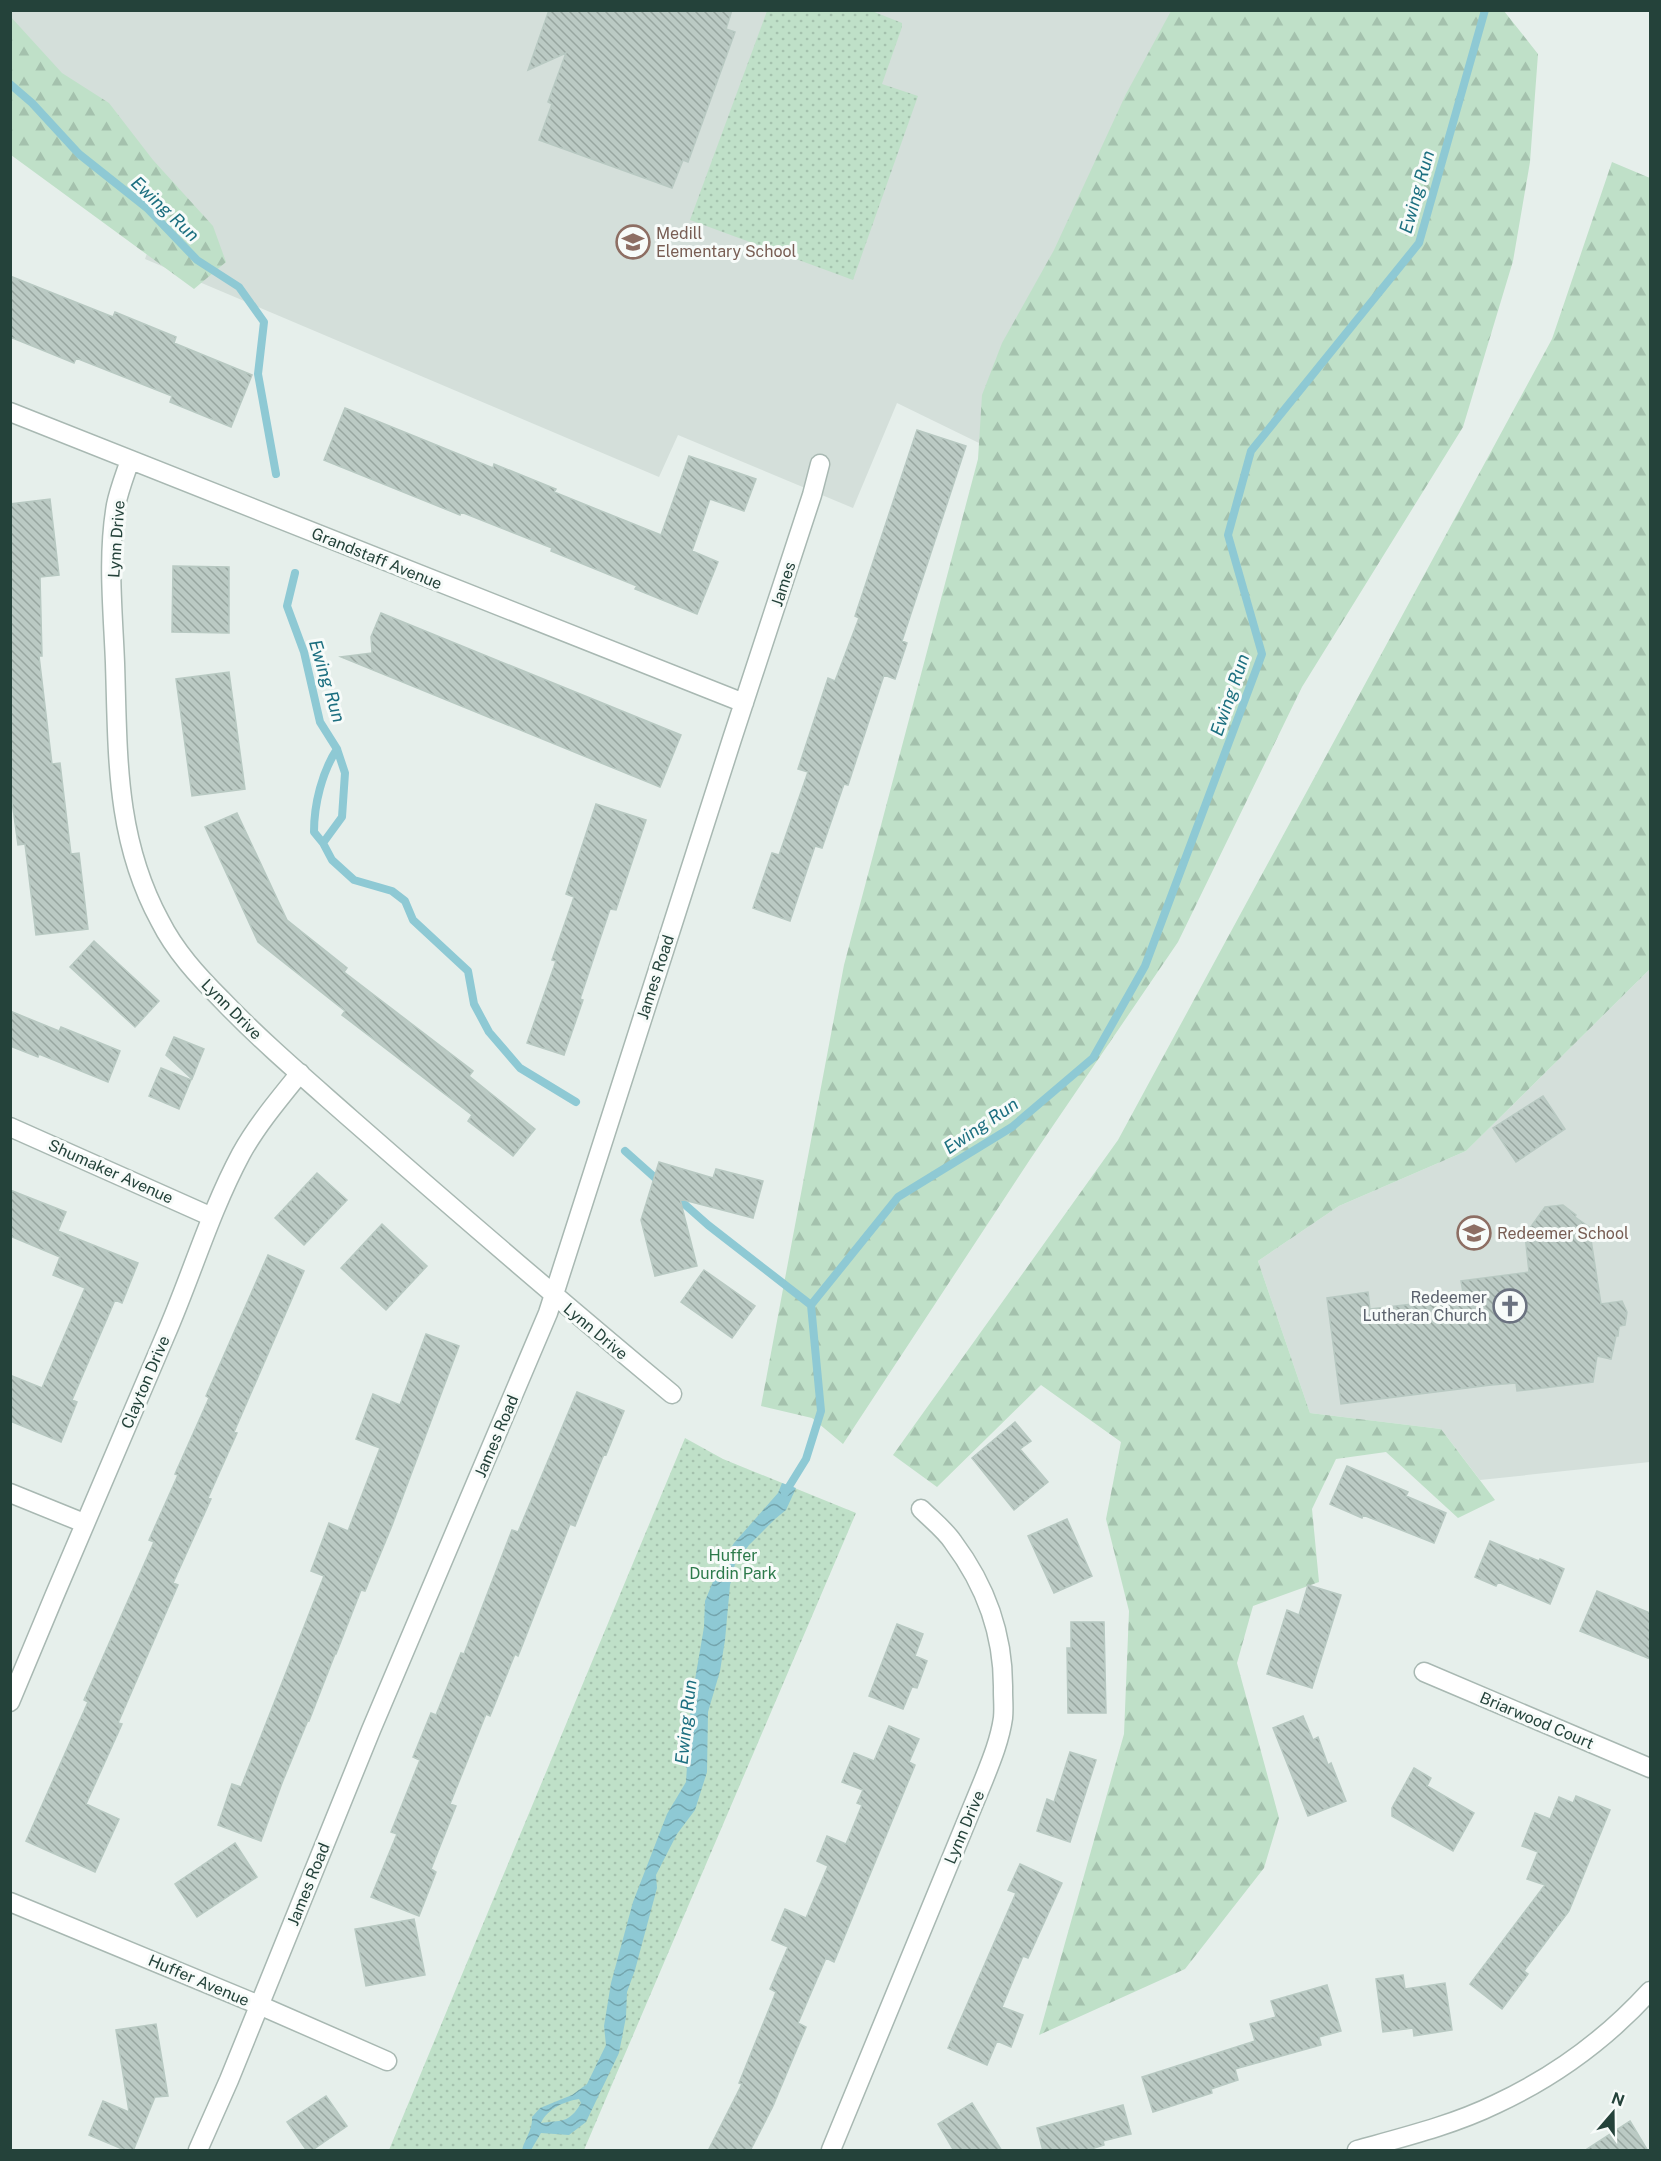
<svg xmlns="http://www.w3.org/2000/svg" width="1661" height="2161" font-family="'Public Sans',sans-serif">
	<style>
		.built { fill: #d4dfda }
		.forest { fill: url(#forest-firs) }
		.park { fill: url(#park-dots) }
		.water { fill: url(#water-waves); fill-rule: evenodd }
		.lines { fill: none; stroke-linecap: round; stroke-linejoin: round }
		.stream { stroke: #8ec9d4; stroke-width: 8 }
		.building { fill: url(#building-back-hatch); stroke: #b8c9c2; stroke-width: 1.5 }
		.street-casing { stroke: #a8b8b2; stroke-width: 21 }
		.street { stroke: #fff; stroke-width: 18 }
		.labels { text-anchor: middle; stroke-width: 6; stroke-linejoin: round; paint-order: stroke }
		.education-label { font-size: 16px; fill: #785e54; stroke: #f7fbf9; text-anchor: start }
		.street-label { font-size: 16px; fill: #24423a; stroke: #f7fbf9 }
		.worship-label { font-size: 16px; fill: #5b616d; stroke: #f7fbf9; text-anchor: end }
		.park-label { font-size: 16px; fill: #2d7a4b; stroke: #f7fbf9 }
		.water-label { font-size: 18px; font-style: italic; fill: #1c6f80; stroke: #f7fbf9 }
	</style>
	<defs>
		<pattern id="forest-firs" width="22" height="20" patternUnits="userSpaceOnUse" patternTransform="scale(1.5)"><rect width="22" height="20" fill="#bfe0c8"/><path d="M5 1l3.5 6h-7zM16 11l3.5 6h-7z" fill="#a4c1ad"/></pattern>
		<pattern id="park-dots" width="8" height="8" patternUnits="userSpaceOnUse" patternTransform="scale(1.5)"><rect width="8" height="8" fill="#bfe0c8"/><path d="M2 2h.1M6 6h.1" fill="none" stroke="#a4c1ad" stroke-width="1.8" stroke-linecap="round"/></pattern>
		<pattern id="water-waves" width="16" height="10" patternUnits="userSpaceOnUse" patternTransform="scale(1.5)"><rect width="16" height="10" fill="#8ec9d4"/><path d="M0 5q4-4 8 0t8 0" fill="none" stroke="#74a5ad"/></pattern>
		<pattern id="building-back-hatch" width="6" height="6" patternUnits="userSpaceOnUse" patternTransform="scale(1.5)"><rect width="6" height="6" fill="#bbcac4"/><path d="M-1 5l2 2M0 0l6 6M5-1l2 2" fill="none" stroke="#98a6a0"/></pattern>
	</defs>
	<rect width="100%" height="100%" fill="#e6efeb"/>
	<path class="built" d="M 10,11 L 1220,11 L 1049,477 L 897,403 L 853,508 L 678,435 L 659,477 L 145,259 L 167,198 L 11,57 Z
		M 1650,969 L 1650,1462 L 1480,1480 L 1441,1429 L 1310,1413 L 1258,1261 L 1339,1206 L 1466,1151 Z"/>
	<path class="forest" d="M 1171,11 L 1504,11 L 1538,54 L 1530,162 L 1513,261 L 1463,427 L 1302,687 L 1178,942 L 1031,1158 L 843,1444 L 812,1418 L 761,1406 L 844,965 L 978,459 L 982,395 L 1002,343 L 1054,250 L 1126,94 Z
		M 10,16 L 62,73 L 109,103 L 153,160 L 213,226 L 226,262 L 194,289 L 11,155 Z
		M 1612,162 L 1650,178 L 1650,969 L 1466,1151 L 1339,1206 L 1258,1261 L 1310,1413 L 1441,1429 L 1495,1500 L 1458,1518 L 1386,1452 L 1336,1459 L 1312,1509 L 1319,1582 L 1253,1606 L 1237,1663 L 1279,1818 L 1264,1868 L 1185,1969 L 1039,2035 L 1124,1734 L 1129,1611 L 1106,1519 L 1121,1442 L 1041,1385 L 937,1487 L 893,1455 L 1118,1140 L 1552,339 Z"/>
	<path class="park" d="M 767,11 L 872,11 L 902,23 L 902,27 L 882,84 L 918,96 L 853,280 L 690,220 Z
		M 685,1438 L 723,1459 L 856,1513 L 584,2150 L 389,2150 Z"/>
	<path class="water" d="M 782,1483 L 796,1488 L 786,1510 L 775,1519 L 749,1545 L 735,1564 L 730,1585 L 725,1640 L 720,1671 L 708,1712 L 707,1772 L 695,1810 L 677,1834 L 656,1875 L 657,1888 L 635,1970 L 627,1992 L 626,2017 L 619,2053 L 586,2122 L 569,2135 L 541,2133 L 531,2150 L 522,2150 C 525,2139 533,2129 532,2117 L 540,2108 L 572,2095 L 587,2084 L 606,2045 L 604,2026 L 611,1983 L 633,1902 L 667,1814 L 686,1782 L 691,1703 L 704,1627 L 705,1601 L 719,1567 L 734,1543 L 778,1493 ZM 579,2099 L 581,2103 C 569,2124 561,2120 541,2123 C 547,2109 565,2101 579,2099 Z"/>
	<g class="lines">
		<path class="stream" d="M 10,84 L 32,103 L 79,154 L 147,208 L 197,260 L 239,287 L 264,322 L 258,374 L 276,474
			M 295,573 L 287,606 L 304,652 L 320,722 L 337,749 L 345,773 L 342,817 L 323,843 L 332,860 L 354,880 L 392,891 L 405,901 L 413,920 L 468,971 L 474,1004 L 489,1032 L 520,1068 L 576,1102
			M 323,843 L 314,832 C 314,804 322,772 337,749
			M 625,1151 L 662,1184
			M 673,1194 L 708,1225 L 811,1305
			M 785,1493 L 806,1459 L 821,1411 L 811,1305 L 898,1197 L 1012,1127 L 1093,1058 L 1145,966 L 1262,654 L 1228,535 L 1251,451 L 1419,243 L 1485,10"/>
	</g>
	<path class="building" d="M 549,10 L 732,10 L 726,29 L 735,32 L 688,162 L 683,160 L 672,188 L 539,140 L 552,104 L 548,102 L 566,53 L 528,70 Z
		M 10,276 L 113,317 L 115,312 L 176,337 L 174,343 L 252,375 L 231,427 L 170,402 L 172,396 L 76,358 L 74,363 L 10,337 Z
		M 345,408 L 493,468 L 494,464 L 556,489 L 554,492 L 661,535 L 689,456 L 756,479 L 744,511 L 710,499 L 692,551 L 718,562 L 697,614 L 635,589 L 637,586 L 551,551 L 552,548 L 461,512 L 460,515 L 324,460 Z
		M 917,430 L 966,446 L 902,641 L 907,643 L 895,679 L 884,675 L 848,785 L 844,784 L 822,848 L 815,846 L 790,921 L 753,908 L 772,853 L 779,855 L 808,772 L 798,769 L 828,678 L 835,681 L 859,618 L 855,616 Z
		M 50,499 L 59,575 L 40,577 L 42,656 L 39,656 L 52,764 L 60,763 L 71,854 L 79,853 L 88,929 L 36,935 L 25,844 L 18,845 L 10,787 L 10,504 Z
		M 173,566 L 229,567 L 229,633 L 172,632 Z
		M 381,613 L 681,735 L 660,787 L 341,657 L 372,653 L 371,637 Z
		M 229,672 L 245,789 L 192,796 L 176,679 Z
		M 596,804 L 646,820 L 616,910 L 610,909 L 580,999 L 583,1000 L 564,1055 L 527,1043 L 556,961 L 552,960 L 574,897 L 566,894 Z
		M 237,813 L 287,920 L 347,968 L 344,972 L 473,1071 L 469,1076 L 535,1129 L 513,1156 L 468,1121 L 472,1115 L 342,1015 L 345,1011 L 258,942 L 205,827 Z
		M 94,941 L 159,1001 L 135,1027 L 70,967 Z
		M 10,1011 L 59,1031 L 61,1027 L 120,1051 L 108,1082 L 39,1054 L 38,1057 L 10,1046 Z
		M 174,1037 L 204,1049 L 192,1079 L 166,1055 Z
		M 161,1068 L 191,1080 L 179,1109 L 149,1096 Z
		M 1543,1096 L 1565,1129 L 1516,1162 L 1493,1128 Z
		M 659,1162 L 713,1178 L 716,1169 L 763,1181 L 753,1218 L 680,1199 L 697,1266 L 655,1276 L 641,1220 Z
		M 317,1173 L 347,1200 L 304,1245 L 275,1218 Z
		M 10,1190 L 66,1212 L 58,1231 L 138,1263 L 122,1303 L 115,1300 L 72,1400 L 77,1402 L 61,1442 L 10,1421 L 10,1375 L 42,1388 L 85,1288 L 53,1275 L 60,1257 L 10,1236 Z
		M 1563,1205 L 1576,1215 L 1575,1217 L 1589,1227 L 1601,1304 L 1622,1301 L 1627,1312 L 1625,1325 L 1619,1326 L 1618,1336 L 1616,1336 L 1611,1359 L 1597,1356 L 1593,1382 L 1517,1391 L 1516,1383 L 1491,1385 L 1341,1404 L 1327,1298 L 1368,1292 L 1370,1309 L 1464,1298 L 1461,1281 L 1529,1272 L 1525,1235 L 1545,1207 Z
		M 382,1224 L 427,1266 L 386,1310 L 341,1268 Z
		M 268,1255 L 304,1271 L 234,1432 L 237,1433 L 208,1498 L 211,1499 L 173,1583 L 178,1585 L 118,1723 L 122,1724 L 86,1804 L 119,1819 L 95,1872 L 26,1841 L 88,1702 L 84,1700 L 154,1542 L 149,1540 L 178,1475 L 175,1474 L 209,1398 L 206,1396 Z
		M 704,1270 L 755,1306 L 732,1338 L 681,1302 Z
		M 426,1334 L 459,1346 L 391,1528 L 365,1591 L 361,1590 L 336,1654 L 335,1654 L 309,1721 L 308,1720 L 282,1783 L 261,1841 L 218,1825 L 232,1784 L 241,1787 L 324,1576 L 311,1571 L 329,1523 L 348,1531 L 380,1448 L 356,1439 L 373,1394 L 400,1405 Z
		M 577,1392 L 624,1411 L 606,1455 L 604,1454 L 575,1526 L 570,1524 L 518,1656 L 515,1654 L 490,1716 L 486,1714 L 450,1804 L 456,1806 L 431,1869 L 436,1872 L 419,1916 L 371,1897 L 397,1834 L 391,1832 L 420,1760 L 413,1757 L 431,1713 L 436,1715 L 461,1653 L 464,1654 L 512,1530 L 518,1532 Z
		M 1015,1422 L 1031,1441 L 1020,1449 L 1048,1482 L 1014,1510 L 972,1458 Z
		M 1347,1466 L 1408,1492 L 1406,1496 L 1446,1513 L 1434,1543 L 1363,1515 L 1362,1518 L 1330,1504 Z
		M 1067,1519 L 1092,1576 L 1054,1593 L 1028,1536 Z
		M 1490,1541 L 1539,1561 L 1540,1559 L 1564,1569 L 1550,1604 L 1498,1582 L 1496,1586 L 1475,1577 Z
		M 1308,1585 L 1341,1595 L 1312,1688 L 1267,1674 L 1287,1610 L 1299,1615 Z
		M 1597,1591 L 1650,1613 L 1650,1659 L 1580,1631 Z
		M 1071,1622 L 1104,1622 L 1106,1713 L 1068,1713 L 1067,1648 L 1071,1648 Z
		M 897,1624 L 923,1634 L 915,1656 L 927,1661 L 917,1688 L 912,1687 L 903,1709 L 869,1696 Z
		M 1303,1716 L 1313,1740 L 1318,1737 L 1328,1765 L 1331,1763 L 1346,1801 L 1308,1816 L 1273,1728 Z
		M 889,1726 L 919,1739 L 909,1762 L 915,1765 L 834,1962 L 826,1958 L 798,2023 L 806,2027 L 773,2106 L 750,2151 L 708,2151 L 742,2084 L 739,2083 L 776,1992 L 770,1989 L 788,1947 L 772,1940 L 785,1909 L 806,1918 L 828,1866 L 817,1861 L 827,1836 L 846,1844 L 862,1805 L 857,1803 L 863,1790 L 842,1782 L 854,1753 L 874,1761 Z
		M 1070,1752 L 1096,1760 L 1070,1842 L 1037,1831 L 1047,1799 L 1054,1802 Z
		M 1414,1768 L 1431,1778 L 1427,1786 L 1474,1813 L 1453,1851 L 1392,1816 L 1392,1808 Z
		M 1576,1796 L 1610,1810 L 1569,1911 L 1524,1971 L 1528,1974 L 1502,2009 L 1470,1984 L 1545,1885 L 1527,1879 L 1538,1852 L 1522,1846 L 1535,1813 L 1550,1819 L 1559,1797 L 1573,1803 Z
		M 235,1843 L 257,1877 L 197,1917 L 175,1884 Z
		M 1020,1864 L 1062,1883 L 1028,1958 L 1023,1956 L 1002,2007 L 1023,2015 L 1011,2047 L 997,2041 L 987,2065 L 948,2048 L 1016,1893 L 1008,1890 Z
		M 414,1919 L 425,1975 L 366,1986 L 355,1929 Z
		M 1403,1975 L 1405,1989 L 1445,1983 L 1452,2030 L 1414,2036 L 1413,2028 L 1383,2032 L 1376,1979 Z
		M 1327,1985 L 1341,2031 L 1319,2037 L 1321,2045 L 1235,2069 L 1238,2080 L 1211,2089 L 1212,2093 L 1153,2112 L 1142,2077 L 1255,2041 L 1250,2024 L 1276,2017 L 1271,2001 Z
		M 156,2024 L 168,2096 L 155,2097 L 133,2151 L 127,2151 L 89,2135 L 103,2101 L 129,2112 L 116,2030 Z
		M 326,2096 L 347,2126 L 311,2151 L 307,2151 L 287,2122 Z
		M 972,2103 L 1002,2151 L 954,2151 L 938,2124 Z
		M 1123,2105 L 1131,2134 L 1103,2141 L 1104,2145 L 1085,2151 L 1043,2151 L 1037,2128 Z
		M 1630,2121 L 1648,2151 L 1584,2151 Z"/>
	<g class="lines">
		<defs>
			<path id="street" d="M 10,412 L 744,703
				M 130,460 C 125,475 119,490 116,505 C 107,557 113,611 115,663 C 118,755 115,838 160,921 C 175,951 198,976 221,999 C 262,1042 307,1080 351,1119 C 457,1212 564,1304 672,1394
				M 10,1127 L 212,1217
				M 10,1493 L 84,1523
				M 1424,1672 L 1650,1768
				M 10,1702 C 61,1579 113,1457 166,1334 C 192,1274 210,1212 241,1154 C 257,1125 279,1099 300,1073
				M 10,1902 L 259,2005 L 387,2061
				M 198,2150 L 229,2080 L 371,1730 L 548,1313 L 732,739 L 812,495 L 820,464
				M 831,2150 L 984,1779 C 992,1759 1000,1739 1003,1718 C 1004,1709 1003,1700 1003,1691 C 1004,1635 986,1586 953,1542 C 945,1530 932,1520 921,1509
				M 1357,2150 C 1404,2137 1453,2125 1496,2104 C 1554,2077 1607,2038 1650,1991"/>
		</defs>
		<use href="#street" class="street-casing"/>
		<use href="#street" class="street"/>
	</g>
	<defs>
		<symbol id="school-ring" viewBox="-11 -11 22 22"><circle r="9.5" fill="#f7fbf9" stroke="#8d6e63" stroke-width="1.5"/><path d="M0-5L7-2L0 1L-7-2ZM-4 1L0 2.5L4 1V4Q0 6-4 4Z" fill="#8d6e63"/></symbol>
		<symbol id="church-ring" viewBox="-11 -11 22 22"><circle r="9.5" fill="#f7fbf9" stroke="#6b7280" stroke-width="1.5"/><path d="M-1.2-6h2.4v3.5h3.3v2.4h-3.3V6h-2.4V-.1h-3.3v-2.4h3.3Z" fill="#6b7280"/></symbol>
	</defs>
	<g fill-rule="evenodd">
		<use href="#school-ring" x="614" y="223" width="38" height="38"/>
		<use href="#school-ring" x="1455" y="1214" width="38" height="38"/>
		<use href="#church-ring" x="1491" y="1287" width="38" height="38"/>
	</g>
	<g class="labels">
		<g class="education-label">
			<text x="656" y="239">Medill<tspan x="656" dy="18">Elementary School</tspan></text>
			<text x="1497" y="1239">Redeemer School</text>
		</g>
		<g class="street-label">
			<text transform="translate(116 539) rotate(-86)" y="6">Lynn Drive</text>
			<text transform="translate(377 558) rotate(22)" y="6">Grandstaff Avenue</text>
			<text transform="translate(783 584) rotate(-72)" y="6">James</text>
			<text transform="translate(655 977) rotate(-72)" y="6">James Road</text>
			<text transform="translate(232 1009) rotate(45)" y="6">Lynn Drive</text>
			<text transform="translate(111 1171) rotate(24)" y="6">Shumaker Avenue</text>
			<text transform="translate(596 1331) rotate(40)" y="6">Lynn Drive</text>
			<text transform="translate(145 1382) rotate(-67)" y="6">Clayton Drive</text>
			<text transform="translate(496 1436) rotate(-67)" y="6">James Road</text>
			<text transform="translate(1537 1720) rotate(23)" y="6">Briarwood Court</text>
			<text transform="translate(964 1827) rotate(-67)" y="6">Lynn Drive</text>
			<text transform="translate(308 1884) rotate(-68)" y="6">James Road</text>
			<text transform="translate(199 1980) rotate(23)" y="6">Huffer Avenue</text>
		</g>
		<g class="worship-label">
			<text x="1487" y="1303">Redeemer<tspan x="1487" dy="18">Lutheran Church</tspan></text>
		</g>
		<g class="park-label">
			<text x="733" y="1561">Huffer<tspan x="733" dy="18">Durdin Park</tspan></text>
		</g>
		<g class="water-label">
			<text transform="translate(1417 192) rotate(-74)" y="6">Ewing Run</text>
			<text transform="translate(165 209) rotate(43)" y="6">Ewing Run</text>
			<text transform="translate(327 681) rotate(73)" y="6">Ewing Run</text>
			<text transform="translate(1230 695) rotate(-71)" y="6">Ewing Run</text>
			<text transform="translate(981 1126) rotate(-34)" y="6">Ewing Run</text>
			<text transform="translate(686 1722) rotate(-84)" y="6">Ewing Run</text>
		</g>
	</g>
	<rect width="1661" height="2161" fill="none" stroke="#24423a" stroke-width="24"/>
	<g transform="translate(1613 2113) rotate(20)" stroke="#f7fbf9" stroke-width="4.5" paint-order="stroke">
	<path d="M0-4.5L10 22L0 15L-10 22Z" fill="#24423a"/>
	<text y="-9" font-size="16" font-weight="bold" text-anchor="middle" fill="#24423a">N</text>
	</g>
</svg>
